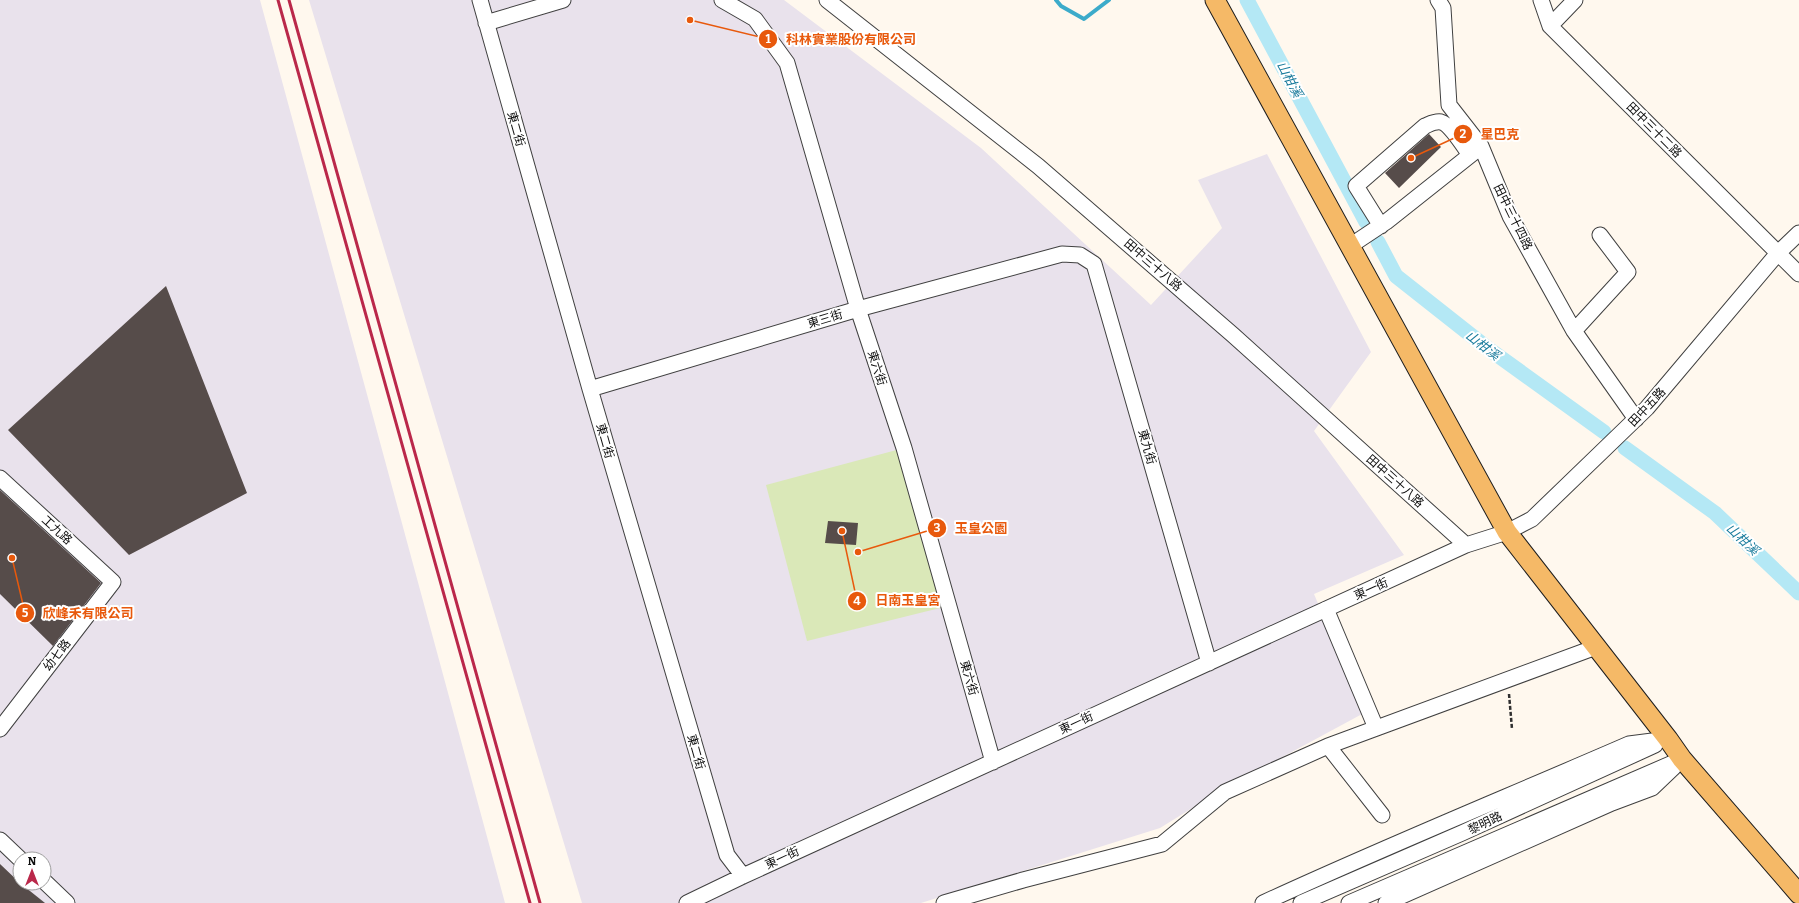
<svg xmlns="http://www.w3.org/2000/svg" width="1799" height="903" font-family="Bitter,'Noto Sans TC',serif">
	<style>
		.industrial { fill: #e9e2ec; fill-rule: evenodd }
		.green { fill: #dae8b8 }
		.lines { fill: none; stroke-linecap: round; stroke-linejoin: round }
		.stream { stroke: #3cabca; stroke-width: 4 }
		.canal { stroke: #b4e8f5; stroke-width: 15 }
		.building { fill: #564c4a }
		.minor-casing { stroke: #404040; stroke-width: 17 }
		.major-casing { stroke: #1e1e1e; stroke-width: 21 }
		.path { stroke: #2f2f2f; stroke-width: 2.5; stroke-dasharray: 4 2; stroke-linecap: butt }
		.minor { stroke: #fff; stroke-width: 15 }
		.major { stroke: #f5b967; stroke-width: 19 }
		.rail { stroke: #ba284a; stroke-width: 3 }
		.labels { text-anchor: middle; stroke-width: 4; stroke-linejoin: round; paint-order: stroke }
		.street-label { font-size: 12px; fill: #0d0d0d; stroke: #fff }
		.water-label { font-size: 13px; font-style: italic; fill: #197b9c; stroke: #fff }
		.leader { fill: none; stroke: #e8590c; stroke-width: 1.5 }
		.callout-dot { fill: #e8590c; stroke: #fff; stroke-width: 1.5 }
		.mark-label { font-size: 12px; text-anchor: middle; font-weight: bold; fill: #fff }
		.callout-label { font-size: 13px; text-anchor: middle; font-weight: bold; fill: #e8590c; stroke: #fff; stroke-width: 4; stroke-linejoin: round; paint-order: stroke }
	</style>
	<rect width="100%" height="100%" fill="#fff8ee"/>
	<path class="industrial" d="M 0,0 L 260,0 L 505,903 L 0,903 ZM 20,859 L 44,859 L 44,883 L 20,883 Z
		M 309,0 L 784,0 L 981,148 L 1151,305 L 1222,228 L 1198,180 L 1267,154 L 1371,352 L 1314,431 L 1404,555 L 1314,594 L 1364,713 L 1223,789 L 1160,828 L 921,903 L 582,903 Z"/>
	<path class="green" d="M 904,448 L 948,606 L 807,641 L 766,485 Z"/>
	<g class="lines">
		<path class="stream" d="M 1056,0 L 1061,6 L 1084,19 L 1109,0"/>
		<path class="canal" d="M 1247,0 L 1366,222
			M 1378,242 L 1396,276 L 1486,347 L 1604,432
			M 1625,448 L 1715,513 L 1799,593"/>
	</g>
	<path class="building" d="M 1429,134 L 1441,147 L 1399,188 L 1385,173 Z
		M 166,286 L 247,493 L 129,555 L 8,430 Z
		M 0,490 L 101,583 L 53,646 L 0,594 Z
		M 828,521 L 858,523 L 856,545 L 825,543 Z
		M 0,864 L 20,883 L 45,903 L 0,903 Z"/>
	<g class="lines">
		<defs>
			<path id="minor" d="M 480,0 L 590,389 L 727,855 L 743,876
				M 722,0 L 755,19 L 787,63 L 858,309 L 904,448 L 993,762
				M 827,0 L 1038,166 L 1233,335 L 1466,545
				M 1438,0 L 1443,8 L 1449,105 L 1481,146 L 1510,216 L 1574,331 L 1636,419
				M 1541,0 L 1550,26 L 1799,274
				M 486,23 L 563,0
				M 1550,26 L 1575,0
				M 1381,226 L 1356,186 L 1425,126 C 1430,124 1435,121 1441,122 C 1450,124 1464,147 1470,155
				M 1350,246 L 1386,222 L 1478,149
				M 1574,331 L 1628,272 L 1600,235
				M 590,389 L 858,309 L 1062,254 L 1080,255 L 1094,264 L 1209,663
				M 0,478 L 113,582 L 0,729
				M 1326,609 L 1376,728
				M 1328,746 L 1382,815
				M 0,840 L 20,859
				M 44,881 L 67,903
				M 687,903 L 743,876 L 1466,545 L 1507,532 L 1532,519 L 1647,408 L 1778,253 L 1799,233
				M 944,903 L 1023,880 L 1162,844 L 1225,792 L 1328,746 L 1596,647
				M 1263,903 C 1384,847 1507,797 1629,744 L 1668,739
				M 1301,903 L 1462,833 L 1655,745
				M 1349,903 L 1682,759
				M 1386,903 L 1612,803 L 1652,788 L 1674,767"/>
			<path id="major" d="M 1215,0 L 1507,532 L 1668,739 L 1682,759 L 1799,894"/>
		</defs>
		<use href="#minor" class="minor-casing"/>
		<use href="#major" class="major-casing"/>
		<path class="path" d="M 1509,694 L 1512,729"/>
		<use href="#minor" class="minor"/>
		<use href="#major" class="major"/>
		<path class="rail" d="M 278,0 L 530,903
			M 289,0 L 540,903"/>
	</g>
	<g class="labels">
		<g class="street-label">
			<text transform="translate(516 129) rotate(74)" y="4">東二街</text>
			<text transform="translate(1654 130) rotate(45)" y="4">田中三十二路</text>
			<text transform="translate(1513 217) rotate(64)" y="4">田中三十四路</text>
			<text transform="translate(1153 265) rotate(41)" y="4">田中三十八路</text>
			<text transform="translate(825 319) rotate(-17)" y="4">東三街</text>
			<text transform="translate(877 368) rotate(72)" y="4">東六街</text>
			<text transform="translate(1647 407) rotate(-47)" y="4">田中五路</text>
			<text transform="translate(605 441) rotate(74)" y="4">東二街</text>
			<text transform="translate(1147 447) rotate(74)" y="4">東九街</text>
			<text transform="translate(1395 481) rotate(42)" y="4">田中三十八路</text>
			<text transform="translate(57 530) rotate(42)" y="4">工九路</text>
			<text transform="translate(1371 589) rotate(-24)" y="4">東一街</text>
			<text transform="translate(57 655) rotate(-52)" y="4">幼七路</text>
			<text transform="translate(969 678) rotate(74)" y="4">東六街</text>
			<text transform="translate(1076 723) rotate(-25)" y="4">東一街</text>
			<text transform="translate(696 752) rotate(74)" y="4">東二街</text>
			<text transform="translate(1485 823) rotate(-25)" y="4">黎明路</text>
			<text transform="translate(782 858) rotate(-25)" y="4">東一街</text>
		</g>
		<g class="water-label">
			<text transform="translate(1290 79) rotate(62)" y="5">山柑溪</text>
			<text transform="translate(1483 345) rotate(37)" y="5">山柑溪</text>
			<text transform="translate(1743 539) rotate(43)" y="5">山柑溪</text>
		</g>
	</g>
	<path class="leader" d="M690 20L768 39M1411 158L1463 134M858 552L937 528M842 531L857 601M12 558L25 613"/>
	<g class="callout-dot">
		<circle cx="690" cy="20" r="4"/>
		<circle cx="1411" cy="158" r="4"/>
		<circle cx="858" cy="552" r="4"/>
		<circle cx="842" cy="531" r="4"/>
		<circle cx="12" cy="558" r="4"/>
		<circle cx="768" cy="39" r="10"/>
		<circle cx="1463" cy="134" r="10"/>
		<circle cx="937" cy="528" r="10"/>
		<circle cx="857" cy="601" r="10"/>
		<circle cx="25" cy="613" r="10"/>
	</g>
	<g class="mark-label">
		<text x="768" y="43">1</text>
		<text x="1463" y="138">2</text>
		<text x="937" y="532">3</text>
		<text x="857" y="605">4</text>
		<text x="25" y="617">5</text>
	</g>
	<g class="callout-label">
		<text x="851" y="44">科林實業股份有限公司</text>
		<text x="1500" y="139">星巴克</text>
		<text x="981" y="533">玉皇公園</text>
		<text x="908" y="605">日南玉皇宮</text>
		<text x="88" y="618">欣峰禾有限公司</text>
	</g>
	<g transform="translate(32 871)"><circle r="19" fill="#ffffff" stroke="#9e9e9e"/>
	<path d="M0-3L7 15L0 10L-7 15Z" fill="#ba284a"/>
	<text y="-6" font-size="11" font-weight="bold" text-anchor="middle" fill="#0d0d0d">N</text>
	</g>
</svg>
